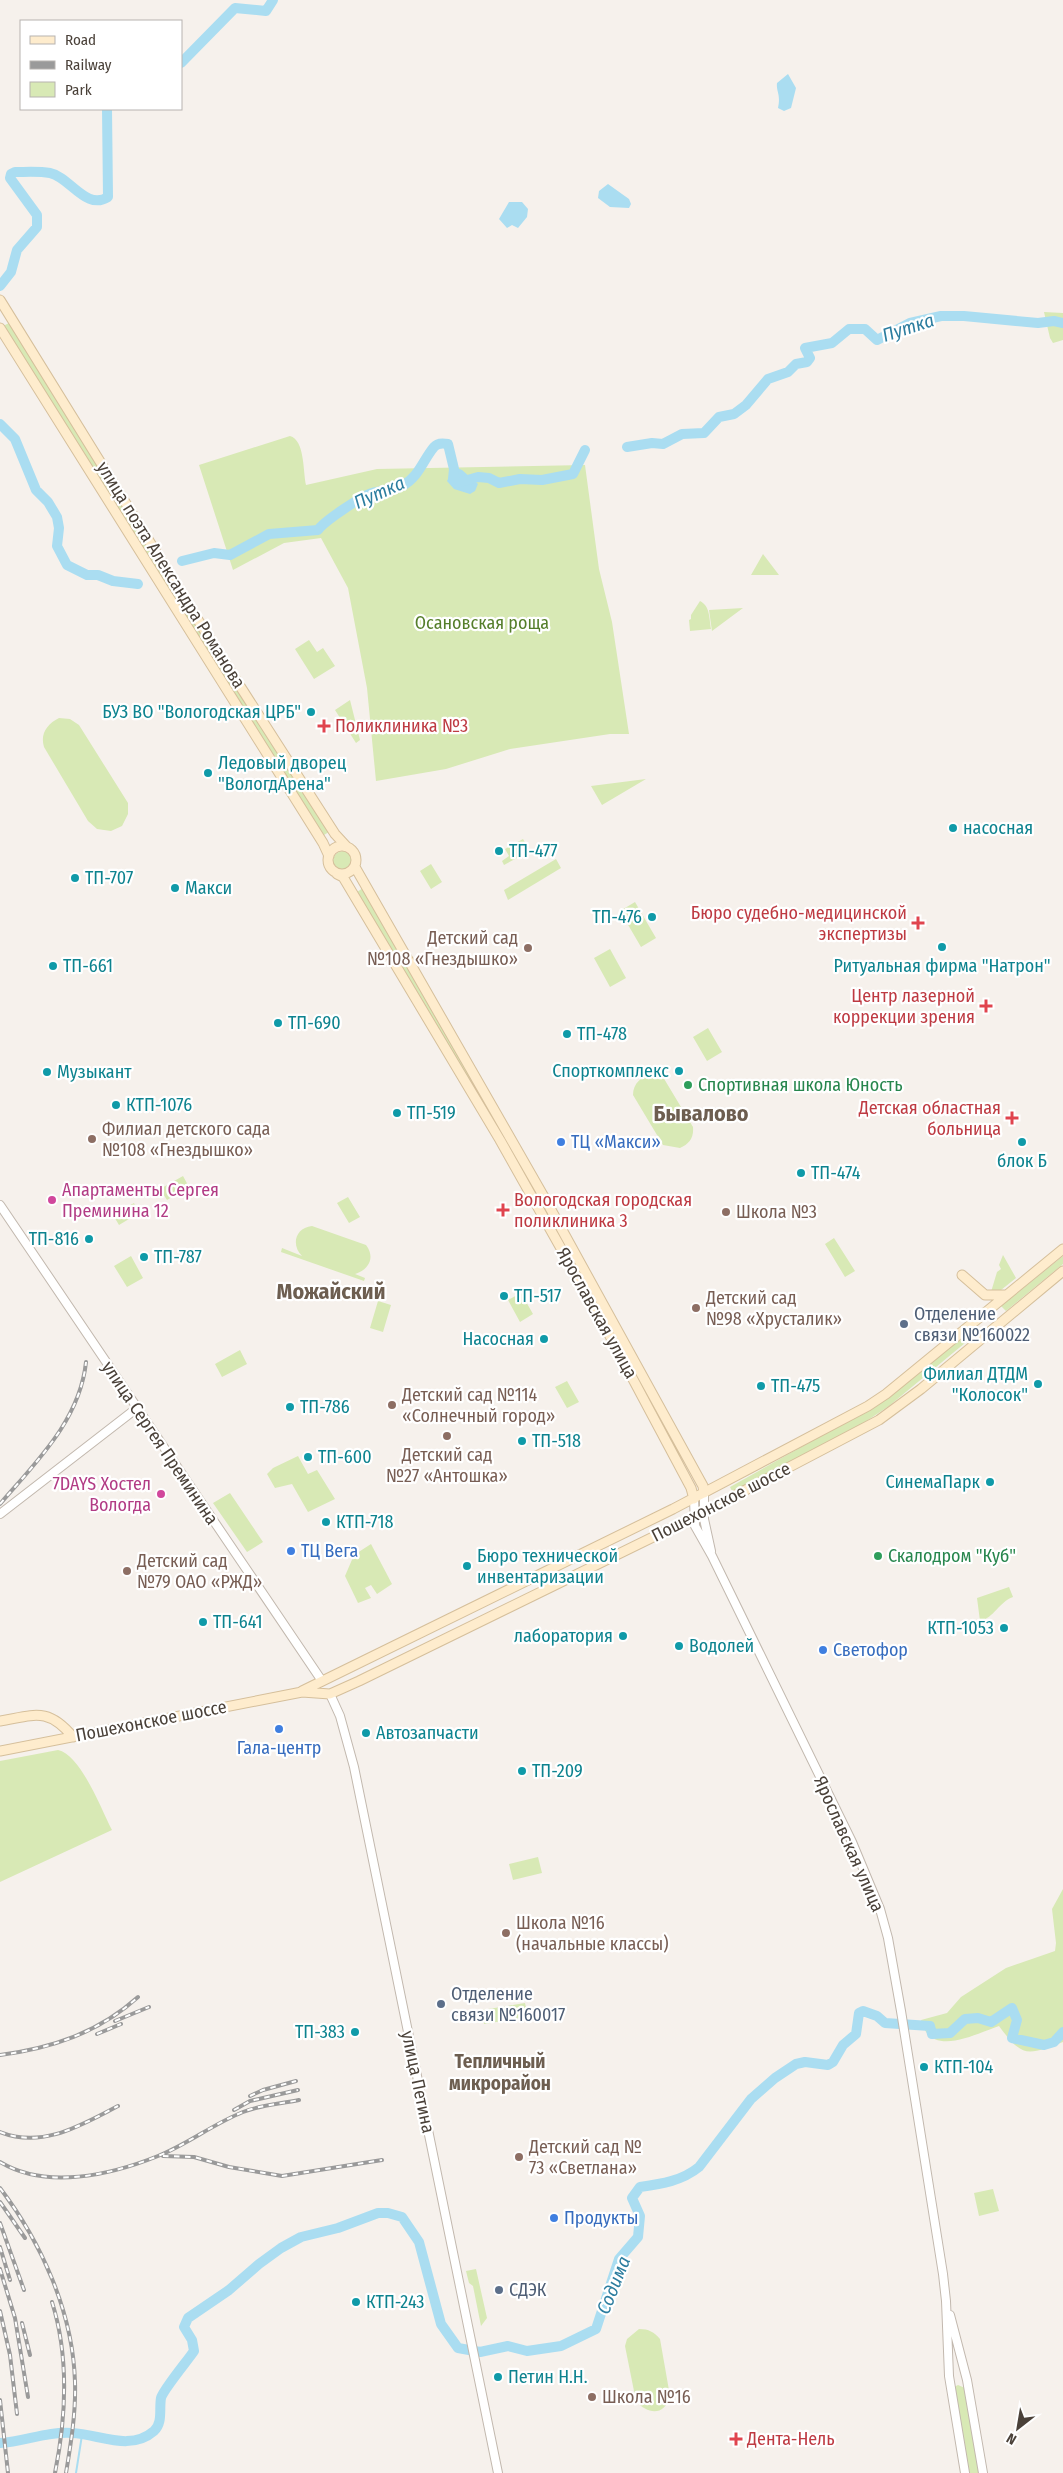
<svg xmlns="http://www.w3.org/2000/svg" width="1063" height="2473" font-family="'Fira Sans Condensed',sans-serif">
	<style>
		.green { fill: #d8e9b5 }
		.water { fill: #aaddf1 }
		.lines { fill: none; stroke-linecap: round; stroke-linejoin: round }
		.stream { stroke: #aaddf1; stroke-width: 2 }
		.river { stroke: #aaddf1; stroke-width: 10 }
		.tertiary-casing { stroke: #c2b8ae; stroke-width: 10 }
		.secondary-casing { stroke: #d5bf9b; stroke-width: 11 }
		.tertiary { stroke: #fff; stroke-width: 8 }
		.secondary { stroke: #feeccd; stroke-width: 9 }
		.rail-casing { stroke: #9a9a9a; stroke-width: 4 }
		.rail { stroke: #fff; stroke-width: 2; stroke-dasharray: 5.5; stroke-linecap: butt }
		.culture-dot { fill: #0f9aa8; stroke: #fff; stroke-width: 2 }
		.health-dot { fill: #e0444e; stroke: #fff; stroke-width: 2 }
		.education-dot { fill: #8d6e63; stroke: #fff; stroke-width: 2 }
		.leisure-dot { fill: #2e9e5b; stroke: #fff; stroke-width: 2 }
		.shop-dot { fill: #3f7fe0; stroke: #fff; stroke-width: 2 }
		.hotel-dot { fill: #d1479c; stroke: #fff; stroke-width: 2 }
		.service-dot { fill: #5c6f8a; stroke: #fff; stroke-width: 2 }
		.labels { text-anchor: middle; stroke-width: 4.5; stroke-linejoin: round; paint-order: stroke }
		.street-label { font-size: 18px; fill: #4a4139; stroke: #fff }
		.park-label { font-size: 18px; fill: #557e2b; stroke: #fff }
		.culture-label { font-size: 18px; fill: #0d838f; stroke: #fff; text-anchor: start }
		.health-label { font-size: 18px; fill: #be3a42; stroke: #fff; text-anchor: start }
		.education-label { font-size: 18px; fill: #785e54; stroke: #fff; text-anchor: start }
		.leisure-label { font-size: 18px; fill: #27864d; stroke: #fff; text-anchor: start }
		.shop-label { font-size: 18px; fill: #366cbe; stroke: #fff; text-anchor: start }
		.hotel-label { font-size: 18px; fill: #b23c85; stroke: #fff; text-anchor: start }
		.service-label { font-size: 18px; fill: #4e5e75; stroke: #fff; text-anchor: start }
		.water-label { font-size: 19px; font-style: italic; fill: #2c7d9f; stroke: #fff }
		.neighbourhood-label { font-size: 19px; font-weight: bold; fill: #6d5e50; stroke: #fff }
		.district-label { font-size: 22px; font-weight: bold; fill: #6d5e50; stroke: #fff }
	</style>
	<rect width="100%" height="100%" fill="#f6f1ec"/>
	<path class="green" d="M 1044,312 L 1063,313 L 1063,340 L 1053,343 L 1050,338 Z
		M 9,323 L 250,707 L 245,710 L 3,326 Z
		M 290,436 C 305,440 303,472 306,485 L 377,469 L 585,465 L 599,569 L 612,622 L 629,734 L 610,734 L 510,749 L 446,769 L 376,781 L 367,688 L 348,588 L 321,538 L 284,543 L 233,570 L 199,465 Z
		M 763,554 L 779,575 L 751,575 Z
		M 700,601 C 710,606 709,617 711,629 L 690,631 L 689,620 L 691,619 L 691,615 Z
		M 743,608 L 712,631 L 709,610 Z
		M 309,640 L 317,652 L 323,648 L 335,666 L 314,679 L 295,649 Z
		M 350,700 L 360,740 L 356,743 L 335,710 Z
		M 255,714 L 329,832 L 324,835 L 249,717 Z
		M 59,718 L 70,719 L 79,725 L 128,803 L 128,814 L 122,826 L 111,831 L 97,829 L 88,821 L 44,747 C 40,734 47,724 59,718 Z
		M 646,779 L 602,805 L 591,786 Z
		M 523,839 L 530,851 L 504,865 L 502,861 L 509,856 L 505,849 Z
		M333 861a10 10 0 1 1 20 0a10 10 0 1 1-20 0Z
		M 556,859 L 561,868 L 508,900 L 504,890 Z
		M 431,864 L 442,882 L 431,889 L 420,871 Z
		M 363,888 L 484,1097 L 481,1099 L 357,892 Z
		M 635,902 L 656,938 L 641,947 L 620,911 Z
		M 610,949 L 626,978 L 610,987 L 594,958 Z
		M 708,1028 L 722,1052 L 707,1061 L 693,1037 Z
		M 653,1073 L 663,1077 L 693,1127 C 694,1138 689,1144 680,1148 L 663,1145 L 633,1095 C 633,1083 642,1076 653,1073 Z
		M 183,1176 L 189,1187 L 167,1200 L 160,1189 Z
		M 348,1197 L 360,1217 L 349,1223 L 337,1203 Z
		M 134,1203 L 139,1213 L 119,1225 L 113,1215 Z
		M 312,1226 L 366,1245 C 376,1258 368,1270 355,1274 L 365,1278 L 364,1281 L 281,1252 L 282,1248 L 302,1256 C 291,1245 295,1228 312,1226 Z
		M 834,1238 L 855,1271 L 845,1277 L 825,1244 Z
		M 1003,1255 L 1016,1278 L 1001,1290 L 991,1292 L 997,1272 L 1001,1269 L 999,1265 Z
		M 131,1256 L 143,1278 L 127,1287 L 114,1266 Z
		M 1063,1256 L 1063,1264 L 1006,1311 L 1001,1306 Z
		M 521,1293 L 533,1314 L 520,1322 L 508,1300 Z
		M 378,1301 L 391,1305 L 383,1332 L 370,1328 Z
		M 961,1338 L 965,1343 L 889,1406 L 865,1422 L 733,1493 L 730,1487 L 885,1400 Z
		M 240,1350 L 247,1364 L 222,1377 L 215,1364 Z
		M 567,1381 L 579,1402 L 567,1408 L 555,1387 Z
		M 298,1456 L 308,1474 L 317,1470 L 335,1499 L 308,1512 L 292,1484 L 275,1488 L 267,1474 L 273,1468 Z
		M 230,1493 L 263,1542 L 247,1552 L 213,1503 Z
		M 371,1544 L 392,1584 L 377,1594 L 371,1585 L 365,1588 L 371,1598 L 358,1603 L 345,1576 L 354,1555 Z
		M 1009,1587 L 1013,1597 C 999,1602 994,1618 980,1621 L 977,1598 Z
		M 58,1750 C 81,1755 101,1809 112,1830 L 0,1882 L 0,1761 Z
		M 538,1857 L 542,1873 L 513,1880 L 509,1864 Z
		M 1063,1889 L 1063,2042 C 1028,2055 1023,2059 999,2026 C 975,2034 930,2059 921,2020 L 947,2013 L 961,1997 L 1006,1968 L 1055,1951 L 1056,1943 L 1052,1909 Z
		M 525,2003 L 528,2017 L 484,2024 L 482,2010 Z
		M 993,2189 L 999,2211 L 979,2216 L 974,2193 Z
		M 476,2269 L 487,2318 L 481,2326 L 473,2286 L 469,2283 L 466,2271 Z
		M 639,2329 C 649,2329 654,2332 660,2339 L 670,2396 C 665,2416 648,2415 636,2401 L 625,2346 L 627,2339 Z
		M 958,2385 L 965,2388 L 982,2473 L 967,2473 L 954,2387 Z"/>
	<path class="water" d="M 788,74 L 796,88 L 791,108 L 784,111 L 778,108 C 781,94 776,92 777,83 Z
		M 608,184 L 629,199 L 631,204 L 629,208 L 610,207 L 598,198 L 599,191 Z
		M 509,202 L 522,202 L 528,209 L 527,217 L 518,228 L 512,225 L 507,228 L 499,219 Z
		M 457,468 L 462,470 L 478,484 L 475,491 L 470,494 L 454,489 L 447,481 L 452,471 Z"/>
	<g class="lines">
		<path class="stream" d="M 76,2473 L 82,2435"/>
		<path class="river" d="M 181,63 L 235,8 L 266,11 L 273,0
			M 0,286 L 11,272 L 17,250 L 37,227 L 37,215 L 10,178 L 11,174 L 15,172 C 26,172 39,171 50,173 C 70,177 86,211 108,197 L 107,109
			M 0,424 L 15,439 L 36,490 L 48,502 L 57,517 L 59,528 L 57,546 L 67,565 L 87,575 L 98,575 L 113,581 L 138,584
			M 627,447 L 652,443 L 663,444 L 682,434 L 704,433 L 719,417 L 734,414 L 746,405 L 768,379 L 788,372 L 796,364 L 807,362 L 810,358 L 805,348 L 832,343 L 849,329 L 865,329 L 877,340 L 910,323 L 941,316 L 964,316 L 1038,323 L 1054,321 L 1063,323
			M 182,561 L 214,553 L 230,555 L 269,534 L 318,530 C 324,521 362,496 372,493 C 382,490 394,491 402,486 C 419,477 423,460 434,447 C 437,443 443,443 448,444 L 454,469 L 453,479 L 457,483 L 478,477 L 489,478 L 499,483 L 520,479 L 542,480 L 573,474 L 585,450
			M 0,2443 C 24,2442 47,2431 72,2433 C 99,2434 130,2452 154,2431 C 163,2423 159,2409 161,2398 C 163,2390 188,2360 194,2351 L 192,2340 L 184,2327 L 188,2318 L 229,2290 L 259,2264 L 281,2248 L 301,2237 L 338,2228 L 378,2213 L 388,2213 L 402,2217 L 419,2242 L 441,2324 L 458,2348 L 480,2352 L 508,2346 L 527,2351 L 561,2346 L 596,2329 L 619,2259 L 638,2237 L 640,2216 L 632,2198 L 640,2187 C 661,2184 682,2181 699,2167 L 751,2099 L 775,2078 L 796,2064 L 805,2062 L 828,2065 L 833,2062 L 843,2045 L 856,2034 L 859,2013 L 863,2011 L 877,2016 L 885,2023 L 930,2026 L 932,2034 L 950,2033 L 965,2019 L 978,2018 L 991,2022 L 1012,2008 L 1017,2020 L 1012,2038 L 1044,2045 L 1054,2042 L 1063,2032"/>
		<defs>
			<path id="tertiary" d="M 0,1205 L 322,1681
				M 704,1493 L 704,1519 L 711,1551
				M 694,1499 L 695,1526 L 712,1556 L 852,1842 L 880,1909 L 888,1938 L 901,2011 L 943,2274 L 946,2301 L 949,2376 L 965,2473
				M 0,1514 L 137,1408
				M 330,1694 L 340,1716 L 354,1767 L 498,2473
				M 950,2315 L 967,2380 L 983,2473"/>
			<path id="secondary" d="M 0,300 L 211,641 L 335,834 L 347,847
				M 0,328 L 323,843 L 329,856
				M328 860a14 14 0 1 1 28 0a14 14 0 1 1-28 0Z
				M 355,867 L 544,1197 L 703,1486 L 704,1493
				M 337,874 L 343,877 L 500,1140 L 603,1323 L 691,1488 L 694,1499
				M 962,1275 L 985,1295 L 1007,1295
				M 302,1691 L 673,1509 L 868,1406 L 886,1394 L 1063,1249
				M 0,1721 C 35,1715 48,1707 73,1737
				M 0,1751 L 302,1692 L 330,1694 L 359,1681 L 694,1517 L 879,1420 L 921,1389 L 1063,1271"/>
		</defs>
		<use href="#tertiary" class="tertiary-casing"/>
		<use href="#secondary" class="secondary-casing"/>
		<use href="#tertiary" class="tertiary"/>
		<use href="#secondary" class="secondary"/>
		<defs>
			<path id="rail" d="M 0,1504 C 36,1462 80,1420 86,1362
				M 115,2021 L 149,2007
				M 97,2034 L 121,2024
				M 0,2055 C 52,2048 98,2033 138,1997
				M 250,2096 L 263,2090 L 296,2081
				M 234,2110 L 250,2101 L 298,2090
				M 0,2132 C 43,2149 81,2125 118,2106
				M 163,2156 L 194,2157 L 229,2167 L 282,2176 L 382,2160
				M 0,2162 C 46,2190 111,2175 158,2156 C 188,2144 213,2124 243,2112 C 260,2105 280,2104 299,2100
				M 0,2188 C 41,2242 73,2312 75,2382 C 76,2412 71,2443 66,2473
				M 0,2202 L 25,2238
				M 0,2223 L 24,2290
				M 0,2247 L 10,2280
				M 0,2269 L 15,2318 L 28,2397
				M 52,2302 C 69,2356 66,2418 55,2473
				M 0,2311 L 10,2355 L 17,2414
				M 22,2323 L 30,2355
				M 0,2400 L 8,2473"/>
		</defs>
		<use href="#rail" class="rail-casing"/>
		<use href="#rail" class="rail"/>
	</g>
	<g class="culture-dot">
		<circle cx="311" cy="712" r="5"/>
		<circle cx="208" cy="773" r="5"/>
		<circle cx="953" cy="828" r="5"/>
		<circle cx="499" cy="851" r="5"/>
		<circle cx="75" cy="878" r="5"/>
		<circle cx="175" cy="888" r="5"/>
		<circle cx="652" cy="917" r="5"/>
		<circle cx="942" cy="947" r="5"/>
		<circle cx="53" cy="966" r="5"/>
		<circle cx="278" cy="1023" r="5"/>
		<circle cx="567" cy="1034" r="5"/>
		<circle cx="679" cy="1071" r="5"/>
		<circle cx="47" cy="1072" r="5"/>
		<circle cx="116" cy="1105" r="5"/>
		<circle cx="397" cy="1113" r="5"/>
		<circle cx="1022" cy="1142" r="5"/>
		<circle cx="801" cy="1173" r="5"/>
		<circle cx="89" cy="1239" r="5"/>
		<circle cx="144" cy="1257" r="5"/>
		<circle cx="504" cy="1296" r="5"/>
		<circle cx="544" cy="1339" r="5"/>
		<circle cx="1038" cy="1384" r="5"/>
		<circle cx="761" cy="1386" r="5"/>
		<circle cx="290" cy="1407" r="5"/>
		<circle cx="522" cy="1441" r="5"/>
		<circle cx="308" cy="1457" r="5"/>
		<circle cx="990" cy="1482" r="5"/>
		<circle cx="326" cy="1522" r="5"/>
		<circle cx="467" cy="1566" r="5"/>
		<circle cx="203" cy="1622" r="5"/>
		<circle cx="1004" cy="1628" r="5"/>
		<circle cx="623" cy="1636" r="5"/>
		<circle cx="679" cy="1646" r="5"/>
		<circle cx="366" cy="1733" r="5"/>
		<circle cx="522" cy="1771" r="5"/>
		<circle cx="355" cy="2032" r="5"/>
		<circle cx="924" cy="2067" r="5"/>
		<circle cx="356" cy="2302" r="5"/>
		<circle cx="498" cy="2377" r="5"/>
	</g>
	<g class="health-dot">
		<path d="M321.5 718.5h5v5h5v5h-5v5h-5v-5h-5v-5h5z"/>
		<path d="M915.5 915.5h5v5h5v5h-5v5h-5v-5h-5v-5h5z"/>
		<path d="M983.5 998.5h5v5h5v5h-5v5h-5v-5h-5v-5h5z"/>
		<path d="M1009.5 1110.5h5v5h5v5h-5v5h-5v-5h-5v-5h5z"/>
		<path d="M500.5 1202.5h5v5h5v5h-5v5h-5v-5h-5v-5h5z"/>
		<path d="M733.5 2431.5h5v5h5v5h-5v5h-5v-5h-5v-5h5z"/>
	</g>
	<g class="education-dot">
		<circle cx="528" cy="948" r="5"/>
		<circle cx="92" cy="1139" r="5"/>
		<circle cx="726" cy="1212" r="5"/>
		<circle cx="696" cy="1308" r="5"/>
		<circle cx="392" cy="1405" r="5"/>
		<circle cx="447" cy="1436" r="5"/>
		<circle cx="127" cy="1571" r="5"/>
		<circle cx="506" cy="1933" r="5"/>
		<circle cx="519" cy="2157" r="5"/>
		<circle cx="592" cy="2397" r="5"/>
	</g>
	<g class="leisure-dot">
		<circle cx="688" cy="1085" r="5"/>
		<circle cx="878" cy="1556" r="5"/>
	</g>
	<g class="shop-dot">
		<circle cx="561" cy="1142" r="5"/>
		<circle cx="291" cy="1551" r="5"/>
		<circle cx="823" cy="1650" r="5"/>
		<circle cx="279" cy="1729" r="5"/>
		<circle cx="554" cy="2218" r="5"/>
	</g>
	<g class="hotel-dot">
		<circle cx="52" cy="1200" r="5"/>
		<circle cx="161" cy="1494" r="5"/>
	</g>
	<g class="service-dot">
		<circle cx="904" cy="1324" r="5"/>
		<circle cx="441" cy="2004" r="5"/>
		<circle cx="499" cy="2290" r="5"/>
	</g>
	<g class="labels">
		<g class="street-label">
			<text transform="translate(171 575) rotate(58)" y="6">улица поэта Александра Романова</text>
			<text transform="translate(597 1313) rotate(61)" y="6">Ярославская улица</text>
			<text transform="translate(160 1443) rotate(56)" y="6">улица Сергея Преминина</text>
			<text transform="translate(721 1502) rotate(-27)" y="6">Пошехонское шоссе</text>
			<text transform="translate(151 1721) rotate(-11)" y="6">Пошехонское шоссе</text>
			<text transform="translate(849 1844) rotate(66)" y="6">Ярославская улица</text>
			<text transform="translate(418 2082) rotate(78)" y="6">улица Петина</text>
		</g>
		<g class="park-label">
			<text x="482" y="629">Осановская роща</text>
		</g>
		<g class="culture-label">
			<text x="301" y="718" text-anchor="end">БУЗ ВО "Вологодская ЦРБ"</text>
			<text x="218" y="769">Ледовый дворец<tspan x="218" dy="21">"ВологдАрена"</tspan></text>
			<text x="963" y="834">насосная</text>
			<text x="509" y="857">ТП-477</text>
			<text x="85" y="884">ТП-707</text>
			<text x="185" y="894">Макси</text>
			<text x="642" y="923" text-anchor="end">ТП-476</text>
			<text x="63" y="972">ТП-661</text>
			<text x="942" y="972" text-anchor="middle">Ритуальная фирма "Натрон"</text>
			<text x="288" y="1029">ТП-690</text>
			<text x="577" y="1040">ТП-478</text>
			<text x="669" y="1077" text-anchor="end">Спорткомплекс</text>
			<text x="57" y="1078">Музыкант</text>
			<text x="126" y="1111">КТП-1076</text>
			<text x="407" y="1119">ТП-519</text>
			<text x="1022" y="1167" text-anchor="middle">блок Б</text>
			<text x="811" y="1179">ТП-474</text>
			<text x="79" y="1245" text-anchor="end">ТП-816</text>
			<text x="154" y="1263">ТП-787</text>
			<text x="514" y="1302">ТП-517</text>
			<text x="534" y="1345" text-anchor="end">Насосная</text>
			<text x="1028" y="1380" text-anchor="end">Филиал ДТДМ<tspan x="1028" dy="21">"Колосок"</tspan></text>
			<text x="771" y="1392">ТП-475</text>
			<text x="300" y="1413">ТП-786</text>
			<text x="532" y="1447">ТП-518</text>
			<text x="318" y="1463">ТП-600</text>
			<text x="980" y="1488" text-anchor="end">СинемаПарк</text>
			<text x="336" y="1528">КТП-718</text>
			<text x="477" y="1562">Бюро технической<tspan x="477" dy="21">инвентаризации</tspan></text>
			<text x="213" y="1628">ТП-641</text>
			<text x="994" y="1634" text-anchor="end">КТП-1053</text>
			<text x="613" y="1642" text-anchor="end">лаборатория</text>
			<text x="689" y="1652">Водолей</text>
			<text x="376" y="1739">Автозапчасти</text>
			<text x="532" y="1777">ТП-209</text>
			<text x="345" y="2038" text-anchor="end">ТП-383</text>
			<text x="934" y="2073">КТП-104</text>
			<text x="366" y="2308">КТП-243</text>
			<text x="508" y="2383">Петин Н.Н.</text>
		</g>
		<g class="health-label">
			<text x="335" y="732">Поликлиника №3</text>
			<text x="907" y="919" text-anchor="end">Бюро судебно-медицинской<tspan x="907" dy="21">экспертизы</tspan></text>
			<text x="975" y="1002" text-anchor="end">Центр лазерной<tspan x="975" dy="21">коррекции зрения</tspan></text>
			<text x="1001" y="1114" text-anchor="end">Детская областная<tspan x="1001" dy="21">больница</tspan></text>
			<text x="514" y="1206">Вологодская городская<tspan x="514" dy="21">поликлиника 3</tspan></text>
			<text x="747" y="2445">Дента-Нель</text>
		</g>
		<g class="education-label">
			<text x="518" y="944" text-anchor="end">Детский сад<tspan x="518" dy="21">№108 «Гнездышко»</tspan></text>
			<text x="102" y="1135">Филиал детского сада<tspan x="102" dy="21">№108 «Гнездышко»</tspan></text>
			<text x="736" y="1218">Школа №3</text>
			<text x="706" y="1304">Детский сад<tspan x="706" dy="21">№98 «Хрусталик»</tspan></text>
			<text x="402" y="1401">Детский сад №114<tspan x="402" dy="21">«Солнечный город»</tspan></text>
			<text x="447" y="1461" text-anchor="middle">Детский сад<tspan x="447" dy="21">№27 «Антошка»</tspan></text>
			<text x="137" y="1567">Детский сад<tspan x="137" dy="21">№79 ОАО «РЖД»</tspan></text>
			<text x="516" y="1929">Школа №16<tspan x="516" dy="21">(начальные классы)</tspan></text>
			<text x="529" y="2153">Детский сад №<tspan x="529" dy="21">73 «Светлана»</tspan></text>
			<text x="602" y="2403">Школа №16</text>
		</g>
		<g class="leisure-label">
			<text x="698" y="1091">Спортивная школа Юность</text>
			<text x="888" y="1562">Скалодром "Куб"</text>
		</g>
		<g class="shop-label">
			<text x="571" y="1148">ТЦ «Макси»</text>
			<text x="301" y="1557">ТЦ Вега</text>
			<text x="833" y="1656">Светофор</text>
			<text x="279" y="1754" text-anchor="middle">Гала-центр</text>
			<text x="564" y="2224">Продукты</text>
		</g>
		<g class="hotel-label">
			<text x="62" y="1196">Апартаменты Сергея<tspan x="62" dy="21">Преминина 12</tspan></text>
			<text x="151" y="1490" text-anchor="end">7DAYS Хостел<tspan x="151" dy="21">Вологда</tspan></text>
		</g>
		<g class="service-label">
			<text x="914" y="1320">Отделение<tspan x="914" dy="21">связи №160022</tspan></text>
			<text x="451" y="2000">Отделение<tspan x="451" dy="21">связи №160017</tspan></text>
			<text x="509" y="2296">СДЭК</text>
		</g>
		<g class="water-label">
			<text transform="translate(908 327) rotate(-18)" y="7">Путка</text>
			<text transform="translate(379 492) rotate(-24)" y="7">Путка</text>
			<text transform="translate(613 2285) rotate(-68)" y="7">Содима</text>
		</g>
		<g class="neighbourhood-label">
			<text x="500" y="2068">Тепличный<tspan x="500" dy="22">микрорайон</tspan></text>
		</g>
		<g class="district-label">
			<text x="701" y="1121">Бывалово</text>
			<text x="331" y="1299">Можайский</text>
		</g>
	</g>
	<rect x="20" y="20" width="162" height="90" fill="#ffffff" stroke="#b7b3b0"/>
	<rect x="30" y="36" width="25" height="8" fill="#feeccd" stroke="#b7b3b0"/>
	<text x="65" y="45" font-size="15" fill="#4a4139">Road</text>
	<rect x="30" y="61" width="25" height="8" fill="#9a9a9a" stroke="#b7b3b0"/>
	<text x="65" y="70" font-size="15" fill="#4a4139">Railway</text>
	<rect x="30" y="82" width="25" height="15" fill="#d8e9b5" stroke="#b7b3b0"/>
	<text x="65" y="95" font-size="15" fill="#4a4139">Park</text>
	<g transform="translate(1018 2428) rotate(211)" stroke="#ffffff" stroke-width="4" paint-order="stroke">
	<path d="M0-4L9 19L0 12L-9 19Z" fill="#4a4139"/>
	<text y="-8" font-size="14" font-weight="bold" text-anchor="middle" fill="#4a4139">N</text>
	</g>
</svg>
